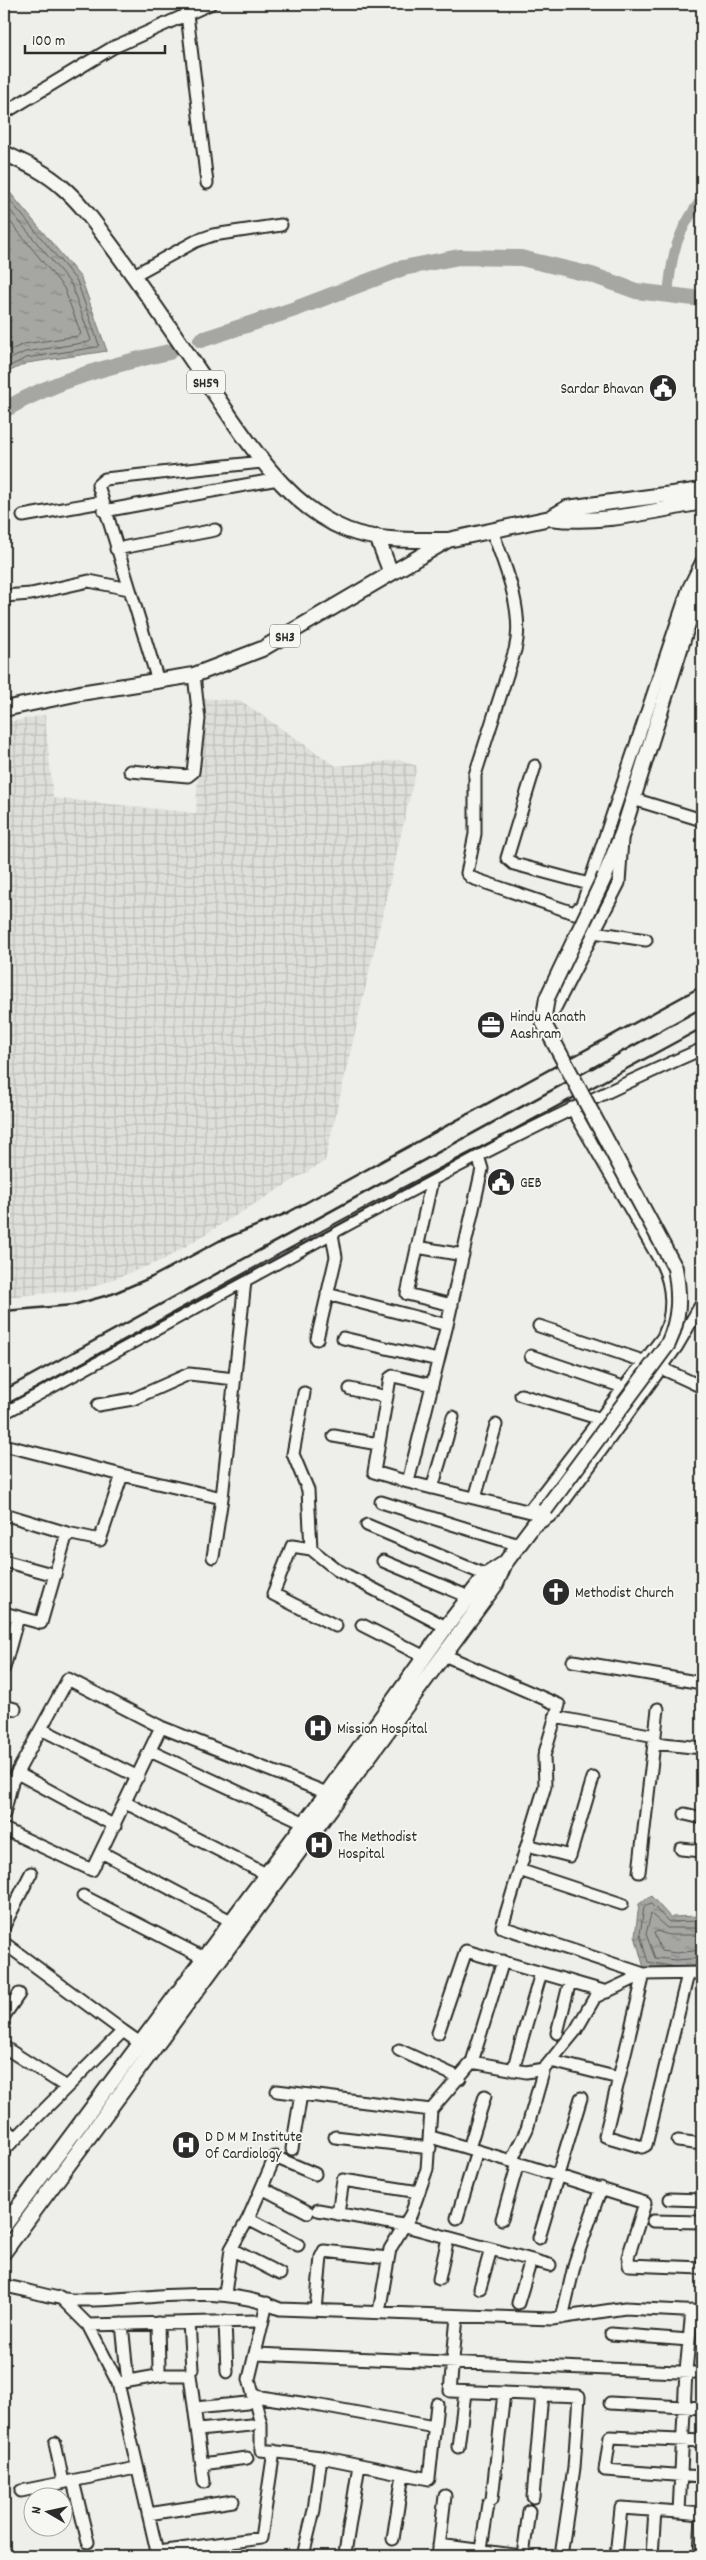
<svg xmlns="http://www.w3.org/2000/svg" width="706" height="2560" font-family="Dekko,sans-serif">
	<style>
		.industrial { fill: url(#industrial-grid) }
		.water { fill: url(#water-ripples); stroke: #757573 }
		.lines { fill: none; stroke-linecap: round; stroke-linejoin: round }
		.shore { stroke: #5c5c5b; stroke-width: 1 }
		.canal { stroke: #a6a6a3; stroke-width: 10 }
		.river { stroke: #a6a6a3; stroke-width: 16 }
		.minor-casing { stroke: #2b2b2b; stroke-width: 15 }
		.major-casing { stroke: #2b2b2b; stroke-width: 18 }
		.minor { stroke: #f6f6f2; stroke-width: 11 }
		.major { stroke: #f6f6f2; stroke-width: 14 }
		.rail { stroke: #2b2b2b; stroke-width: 2.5 }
		.major-bridge-casing { stroke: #2b2b2b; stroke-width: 18; stroke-linecap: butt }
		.major-bridge { stroke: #f6f6f2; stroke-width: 14 }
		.labels { text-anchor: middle; stroke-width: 4; stroke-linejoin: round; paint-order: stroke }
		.shield { fill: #f6f6f2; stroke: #686867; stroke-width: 1 }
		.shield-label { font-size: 14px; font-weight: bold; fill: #2b2b2b }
		.poi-label { font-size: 15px; fill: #2b2b2b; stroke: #f6f6f2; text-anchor: start }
	</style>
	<defs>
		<pattern id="industrial-grid" width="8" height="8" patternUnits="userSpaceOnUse" patternTransform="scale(1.25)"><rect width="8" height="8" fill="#dededb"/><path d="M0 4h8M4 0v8" fill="none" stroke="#bfbfbc"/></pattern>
		<pattern id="water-ripples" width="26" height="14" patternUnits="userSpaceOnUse" patternTransform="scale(1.25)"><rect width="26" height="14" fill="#a6a6a3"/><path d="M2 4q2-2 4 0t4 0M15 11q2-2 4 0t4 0" fill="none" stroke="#878785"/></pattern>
	</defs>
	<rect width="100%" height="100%" fill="#eeeeea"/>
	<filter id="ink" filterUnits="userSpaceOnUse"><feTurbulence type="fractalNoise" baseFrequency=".02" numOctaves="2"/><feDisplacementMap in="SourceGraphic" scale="10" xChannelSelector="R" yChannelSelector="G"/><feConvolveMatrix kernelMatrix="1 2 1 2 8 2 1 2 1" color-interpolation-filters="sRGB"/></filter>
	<g filter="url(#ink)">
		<path class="industrial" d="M 201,698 L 241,701 L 336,766 L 401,760 L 417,766 L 325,1161 L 163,1260 L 85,1290 L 4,1297 L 4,723 L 45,715 L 53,798 L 196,813 Z"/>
		<path class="water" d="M 7,189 L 81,278 L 107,351 L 27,363 L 4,374 L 4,192 Z
			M 651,1896 L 670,1917 L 702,1916 L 702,1969 L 663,1971 L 644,1968 L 635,1936 L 639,1904 Z"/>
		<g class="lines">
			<path class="shore" d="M 4,196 L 7,197 L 77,281 L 99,345 L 97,347 L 26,358 L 4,369
				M 4,203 L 71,284 L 91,340 L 89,342 L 25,352 L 4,362
				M 4,214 L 64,288 L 81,334 L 78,336 L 24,344 L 4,353
				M 702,1928 L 667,1928 L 651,1914 L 646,1934 L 655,1958 L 676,1960 L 702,1958
				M 702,1935 L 669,1935 L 657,1931 L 654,1933 L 661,1951 L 676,1953 L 702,1950
				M 676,1967 L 648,1962 L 640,1935 L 644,1907 L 651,1904 L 669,1922 L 702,1921"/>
			<path class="canal" d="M 668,295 C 672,252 676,234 702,198"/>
			<path class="river" d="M 201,340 L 295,309 L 403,268 L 459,257 L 521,258 L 592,275 L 636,291 L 702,299
				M 4,410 C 55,380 112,365 169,352"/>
			<defs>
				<path id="minor" d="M 184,4 L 187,14 L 207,183
					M 4,113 L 112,48 L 210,4
					M 134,275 L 196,241 L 213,235 L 281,225
					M 104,511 L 278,479
					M 23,516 L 102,502
					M 492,531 C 505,565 525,613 515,650 L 475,775 L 475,834 L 467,873 L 472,878 L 574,913 L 582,905 L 689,587 L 702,561
					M 116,549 L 215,530
					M 4,596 L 31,594 L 89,581 L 129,589
					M 158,681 L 98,485 L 105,479 L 262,462
					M 535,766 L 507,858 L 514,864 L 589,884
					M 130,771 L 188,776 L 193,772 L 199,719 L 194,675
					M 633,799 L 702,820
					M 594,932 L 646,940
					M 553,1012 L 619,883 L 622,840
					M 478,1156 L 482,1169 L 447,1325 L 408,1482 L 535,1513
					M 432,1180 L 407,1294 L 452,1305
					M 417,1247 L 463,1255
					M 327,1294 L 447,1325
					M 539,1326 L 646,1362
					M 343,1338 L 438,1360
					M 317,1339 L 336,1257 L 332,1234
					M 531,1356 L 626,1388
					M 661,1368 L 702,1387
					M 350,1389 L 387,1397
					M 304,1393 L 293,1454 L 308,1490 L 311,1549
					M 521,1395 L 601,1419
					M 98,1405 L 133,1399 L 189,1374 L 235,1379
					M 4,1413 C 234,1288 462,1154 702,1049
					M 334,1436 L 378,1444
					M 4,1445 L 122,1475
					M 408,1482 L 374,1472 L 390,1378 L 393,1376 L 432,1385
					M 432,1488 L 453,1417
					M 475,1498 L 496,1425
					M 381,1502 L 519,1545
					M 529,1511 L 663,1337 C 674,1314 673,1287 662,1264 L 572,1108
					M 4,1514 L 67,1533
					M 367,1525 L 486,1575
					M 535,1526 L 556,1512 L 677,1346 L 702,1303
					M 213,1557 L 222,1498
					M 4,1561 L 55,1575
					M 383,1561 L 469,1597
					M 4,1613 L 41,1623 L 67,1533 L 100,1540 L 122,1475 L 222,1498 L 245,1281
					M 362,1625 L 425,1657
					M 336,1626 L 273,1594 L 292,1546 L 311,1549 L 337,1570 L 446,1627
					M 444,1655 L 559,1705 L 544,1756 L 545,1786 L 502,1927 L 644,1974 L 605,2136 L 642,2147 L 646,2145 L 688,1974
					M 573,1661 L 702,1683
					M 4,1668 L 18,1617
					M 4,1706 L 15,1709
					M 555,1717 L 655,1736
					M 41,1729 L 138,1777
					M 654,1743 L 702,1748
					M 150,1751 L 305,1823
					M 17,1773 L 115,1826
					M 126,1803 L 266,1874
					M 4,1814 L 12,1782 L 68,1679 L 161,1727 L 327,1793
					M 685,1814 L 702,1818
					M 4,1829 L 92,1870 L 161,1727
					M 527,1845 L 570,1856 L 593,1778
					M 681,1849 L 702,1851
					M 101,1852 L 231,1921
					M 519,1870 L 622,1904
					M 639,1872 L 658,1709
					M 83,1896 L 204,1958
					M 4,1926 L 31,1873
					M 4,1943 L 123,2031
					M 4,2016 L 19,1994
					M 438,2033 L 466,1951 L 607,1992
					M 557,2033 L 570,1981
					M 4,2047 L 65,2086
					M 399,2050 L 460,2078
					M 551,2061 L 619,2078
					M 472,2062 L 503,1961
					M 513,2070 L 541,1973
					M 277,2091 L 431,2110
					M 4,2128 L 17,2138
					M 335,2137 L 430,2148
					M 431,2137 L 511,2161 L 527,2129 L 544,2069
					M 678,2141 L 702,2144
					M 469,2148 L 485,2096
					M 292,2149 L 301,2094
					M 4,2150 L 123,2031 L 140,2043
					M 511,2161 L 645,2203 L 628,2257 L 629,2265 L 702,2268
					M 262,2188 L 308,2212
					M 670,2199 L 702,2200
					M 318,2210 L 402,2225 L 550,2265
					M 338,2214 L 343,2180 L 419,2192
					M 457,2218 L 477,2151
					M 248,2219 L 298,2245
					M 502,2219 L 518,2163
					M 653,2221 L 702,2222
					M 539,2238 L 581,2098
					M 231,2249 L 280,2274
					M 439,2279 L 448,2238
					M 4,2286 C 26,2289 53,2299 75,2300 C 143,2302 215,2281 280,2309 L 552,2319 L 625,2308 L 702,2312
					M 480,2288 L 491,2249
					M 225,2294 L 231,2249 L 248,2219 L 275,2157 L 315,2174
					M 60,2297 L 88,2325 L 118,2383 L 158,2556
					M 267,2303 L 249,2379 L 261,2424 L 261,2450 L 321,2457 L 314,2510 L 303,2556
					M 518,2303 L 531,2260
					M 316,2310 L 321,2257 L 324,2251 L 388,2258
					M 379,2312 L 390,2249 L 411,2214 L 427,2169 L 431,2110 L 472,2062 L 526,2072 L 544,2069 L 576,2030 L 595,1997 L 644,1974 L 702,1973
					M 457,2317 L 450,2391 L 579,2396 L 574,2468 L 561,2556
					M 562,2318 L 575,2262 L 601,2188
					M 225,2321 L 227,2372
					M 158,2323 L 159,2368
					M 189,2323 L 192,2369
					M 122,2324 L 127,2374
					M 88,2325 L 255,2321
					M 611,2334 L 689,2340
					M 256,2354 L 702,2373
					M 118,2383 L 163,2375 L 190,2375 L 204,2482
					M 254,2396 L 321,2406 L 434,2427
					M 610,2403 L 702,2408
					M 195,2408 L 247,2403
					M 198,2430 L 251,2425
					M 702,2441 L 610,2437 L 605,2470 L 702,2477
					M 55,2443 L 63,2482
					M 458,2447 L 465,2393
					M 321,2457 L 429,2479 L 437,2404
					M 202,2464 L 247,2458
					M 73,2481 L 88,2542
					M 21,2491 L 136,2468
					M 533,2497 L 542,2394
					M 492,2499 L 504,2393
					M 679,2512 L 702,2514 L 700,2556
					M 148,2514 L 233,2501
					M 393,2539 L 403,2474
					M 439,2545 L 521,2556
					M 158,2552 L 261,2538 L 274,2451
					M 345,2553 L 359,2465
					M 438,2556 L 445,2496
					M 480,2556 L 488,2504
					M 523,2556 L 529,2511
					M 616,2556 L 621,2508 L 679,2512 L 686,2371 L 692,2311
					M 652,2556 L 655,2510"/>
				<path id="major" d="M 4,153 C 25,163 44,171 62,187 C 81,203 96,225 111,245 C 154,302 193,363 234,422 C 263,464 297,510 347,530 C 378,542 415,540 448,540
					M 550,518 C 600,525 652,511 702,502
					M 377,537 L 391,573
					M 4,709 L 80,693 L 194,675 L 262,649 L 448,540 L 550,518 L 567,508 L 702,490
					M 605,876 L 622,834 L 702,579
					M 4,2226 L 327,1793 L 446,1627 L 486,1575 L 505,1563
					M 4,2252 L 496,1584 L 505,1563 L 545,1510"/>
			</defs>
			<use href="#minor" class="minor-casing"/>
			<use href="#major" class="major-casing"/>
			<use href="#minor" class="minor"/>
			<use href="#major" class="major"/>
			<path class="rail" d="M 4,1311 L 73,1305 L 112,1294 L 152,1277 L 219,1241 L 287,1213 L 702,986
				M 4,1390 L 702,1008
				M 4,1406 L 702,1028"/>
			<defs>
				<path id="major-bridge" d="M 545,1510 L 668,1344 C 680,1318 680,1296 675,1268 L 543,1022 L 547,998 L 605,876"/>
			</defs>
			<use href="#major-bridge" class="major-bridge-casing"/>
			<use href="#major-bridge" class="major-bridge"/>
		</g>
	</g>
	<defs>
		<symbol id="civic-disc" viewBox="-11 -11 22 22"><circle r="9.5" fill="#2b2b2b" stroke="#f6f6f2"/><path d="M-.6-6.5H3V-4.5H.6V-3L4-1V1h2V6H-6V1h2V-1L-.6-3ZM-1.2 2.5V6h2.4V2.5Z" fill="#fff"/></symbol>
		<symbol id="office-disc" viewBox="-11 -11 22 22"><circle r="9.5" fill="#2b2b2b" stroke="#f6f6f2"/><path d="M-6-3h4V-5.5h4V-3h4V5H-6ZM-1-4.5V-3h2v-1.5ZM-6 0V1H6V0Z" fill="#fff"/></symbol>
		<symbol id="church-disc" viewBox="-11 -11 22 22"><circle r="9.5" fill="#2b2b2b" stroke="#f6f6f2"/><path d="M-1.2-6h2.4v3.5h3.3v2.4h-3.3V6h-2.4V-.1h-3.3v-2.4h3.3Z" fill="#fff"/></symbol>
		<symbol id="hospital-disc" viewBox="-11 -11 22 22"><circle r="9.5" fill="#2b2b2b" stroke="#f6f6f2"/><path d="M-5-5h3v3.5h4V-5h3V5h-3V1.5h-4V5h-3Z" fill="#fff"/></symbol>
	</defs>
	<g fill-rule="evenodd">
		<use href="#civic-disc" x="647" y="372" width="32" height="32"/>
		<use href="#office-disc" x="475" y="1009" width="32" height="32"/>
		<use href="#civic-disc" x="485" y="1166" width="32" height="32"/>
		<use href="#church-disc" x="540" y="1576" width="32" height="32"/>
		<use href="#hospital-disc" x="302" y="1712" width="32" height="32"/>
		<use href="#hospital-disc" x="303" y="1829" width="32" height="32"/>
		<use href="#hospital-disc" x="170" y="2129" width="32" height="32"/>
	</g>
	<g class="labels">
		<g class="shield">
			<rect x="187" y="370.5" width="38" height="23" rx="4"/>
			<rect x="270" y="624.5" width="30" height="23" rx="4"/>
		</g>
		<g class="shield-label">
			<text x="206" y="387">SH59</text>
			<text x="285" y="641">SH3</text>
		</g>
		<g class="poi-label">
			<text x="644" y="393" text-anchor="end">Sardar Bhavan</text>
			<text x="510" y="1021">Hindu Aanath<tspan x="510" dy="17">Aashram</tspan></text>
			<text x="520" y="1187">GEB</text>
			<text x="575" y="1597">Methodist Church</text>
			<text x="337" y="1733">Mission Hospital</text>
			<text x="338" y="1841">The Methodist<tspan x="338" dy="17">Hospital</tspan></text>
			<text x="205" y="2141">D D M M Institute<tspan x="205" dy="17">Of Cardiology</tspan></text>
		</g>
	</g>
	<rect width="706" height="2560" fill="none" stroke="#f6f6f2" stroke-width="20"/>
	<rect x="10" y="10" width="686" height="2540" fill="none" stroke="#2b2b2b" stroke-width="2" filter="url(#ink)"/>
	<g transform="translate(48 2512) rotate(279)"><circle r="24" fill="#f6f6f2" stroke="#a5a5a2"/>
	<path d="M0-4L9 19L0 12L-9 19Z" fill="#2b2b2b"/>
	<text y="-8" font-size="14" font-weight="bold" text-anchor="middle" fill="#2b2b2b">N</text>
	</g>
	<path d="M25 45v8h140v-8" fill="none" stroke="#2b2b2b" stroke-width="2.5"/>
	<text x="32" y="45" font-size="15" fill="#2b2b2b" stroke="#f6f6f2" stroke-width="4" paint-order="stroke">100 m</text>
</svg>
